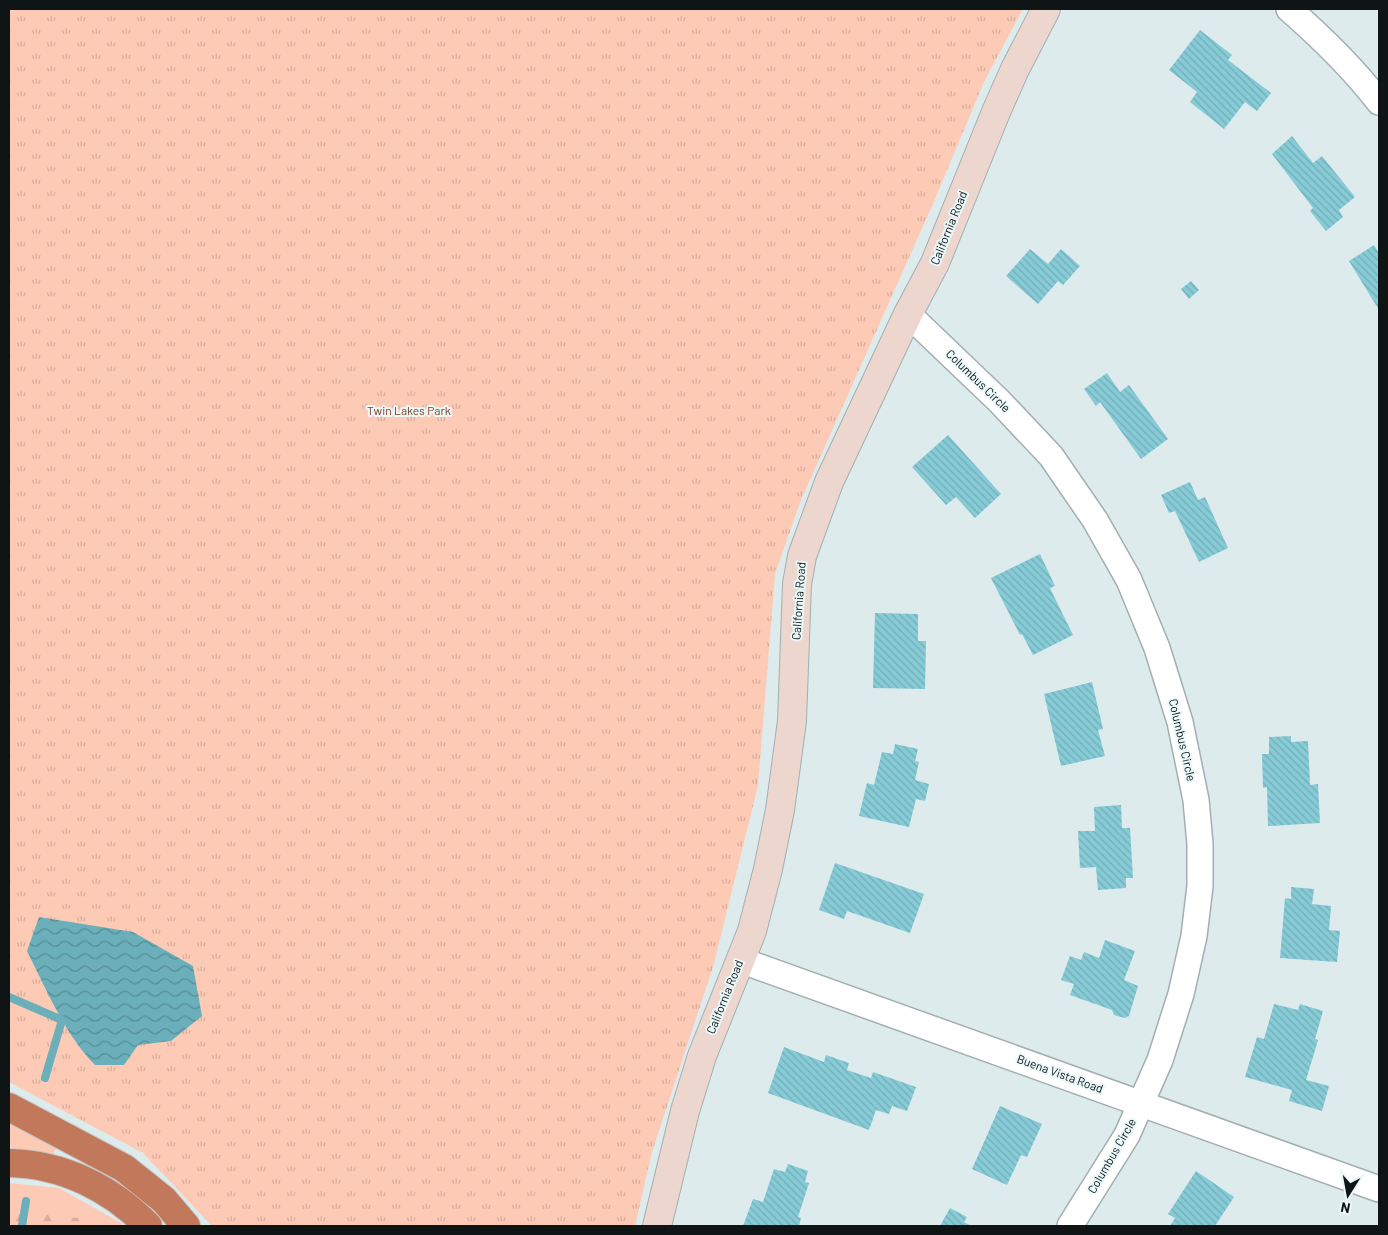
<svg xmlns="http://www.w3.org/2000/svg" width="1388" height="1235" font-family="Barlow,sans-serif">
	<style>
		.green { fill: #fdcab6 }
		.forest { fill: url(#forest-firs) }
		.park { fill: url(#park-tufts) }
		.water { fill: url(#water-waves) }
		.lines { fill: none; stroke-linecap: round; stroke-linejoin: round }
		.stream { stroke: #6aafba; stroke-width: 8 }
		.building { fill: url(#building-back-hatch) }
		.minor-casing { stroke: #a2afb1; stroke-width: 28 }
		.secondary-casing { stroke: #a2afb1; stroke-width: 30 }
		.motorway-casing { stroke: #c5c7c7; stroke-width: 30 }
		.minor { stroke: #fff; stroke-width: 25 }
		.secondary { stroke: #ecd6ce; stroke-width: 28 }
		.motorway { stroke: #c1785b; stroke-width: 28 }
		.labels { text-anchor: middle; stroke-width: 4; stroke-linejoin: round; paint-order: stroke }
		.street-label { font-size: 12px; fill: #0f1415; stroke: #ebf8fa }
		.park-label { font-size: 12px; fill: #7f3c20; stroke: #ebf8fa }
	</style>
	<defs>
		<pattern id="forest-firs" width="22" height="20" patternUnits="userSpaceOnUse" patternTransform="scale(1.25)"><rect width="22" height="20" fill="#fdcab6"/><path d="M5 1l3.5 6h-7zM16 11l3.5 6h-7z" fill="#d8ad9c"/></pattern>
		<pattern id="park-tufts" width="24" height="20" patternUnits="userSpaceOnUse" patternTransform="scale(1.25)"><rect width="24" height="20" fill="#fdcab6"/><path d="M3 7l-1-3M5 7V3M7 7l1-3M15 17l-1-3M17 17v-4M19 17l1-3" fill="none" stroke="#d8ad9c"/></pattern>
		<pattern id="water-waves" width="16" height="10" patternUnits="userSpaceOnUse" patternTransform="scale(1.25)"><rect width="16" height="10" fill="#6aafba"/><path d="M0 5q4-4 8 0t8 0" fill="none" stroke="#568d96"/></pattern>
		<pattern id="building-back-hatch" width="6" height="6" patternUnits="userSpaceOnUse" patternTransform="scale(1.25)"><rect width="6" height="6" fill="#86cbd6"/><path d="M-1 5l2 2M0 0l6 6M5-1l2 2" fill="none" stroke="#72adb7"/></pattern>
	</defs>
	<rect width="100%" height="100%" fill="#deebed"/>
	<path class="green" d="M 9,1122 L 56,1147 L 53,1155 L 9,1147 Z
		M 9,1183 L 59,1188 L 121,1223 L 124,1226 L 9,1226 Z"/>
	<path class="forest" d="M 9,1210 L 85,1219 L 96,1226 L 9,1226 Z"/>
	<path class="park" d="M 9,9 L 1023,9 L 984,82 L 932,206 L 801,500 L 775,574 L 758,786 L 713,967 L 652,1152 L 635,1226 L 212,1226 L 143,1153 L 9,1082 Z"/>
	<path class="water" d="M 39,917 L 133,932 L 193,966 L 202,1016 L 171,1041 L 138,1045 L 124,1065 L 95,1065 C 64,1033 47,991 27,951 Z"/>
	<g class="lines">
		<path class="stream" d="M 9,997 L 62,1020 L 45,1078
			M 22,1226 L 26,1201"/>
	</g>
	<path class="building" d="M 1200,30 L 1232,55 L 1228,60 L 1271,93 L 1257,111 L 1245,102 L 1224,129 L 1190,102 L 1197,92 L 1169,70 Z
		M 1292,136 L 1313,163 L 1322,156 L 1355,197 L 1339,210 L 1343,217 L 1326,231 L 1310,211 L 1313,208 L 1272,154 Z
		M 1374,245 L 1379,253 L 1379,310 L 1349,261 Z
		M 1030,249 L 1048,264 L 1061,249 L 1080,266 L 1063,285 L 1058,281 L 1038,304 L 1006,276 Z
		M 1191,281 L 1199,290 L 1189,299 L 1181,289 Z
		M 1107,373 L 1120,392 L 1129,385 L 1168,439 L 1141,459 L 1100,402 L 1096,406 L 1084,389 Z
		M 948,435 L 1001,494 L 975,518 L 956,497 L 946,505 L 912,467 Z
		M 1190,482 L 1198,500 L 1205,497 L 1228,548 L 1199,562 L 1175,511 L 1169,513 L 1161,495 Z
		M 1040,554 L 1055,586 L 1050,588 L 1073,635 L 1033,655 L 1022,634 L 1020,635 L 991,578 Z
		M 875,613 L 918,614 L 918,641 L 926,641 L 925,689 L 873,688 Z
		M 1092,682 L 1103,729 L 1098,730 L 1105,756 L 1061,766 L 1044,694 Z
		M 1291,736 L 1291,742 L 1308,741 L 1310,785 L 1318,784 L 1320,823 L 1268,826 L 1267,787 L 1263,788 L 1262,754 L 1269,754 L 1269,737 Z
		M 895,744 L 918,749 L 915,761 L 919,762 L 915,780 L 929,784 L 925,801 L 916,799 L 909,827 L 859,816 L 867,783 L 874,785 L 882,752 L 893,754 Z
		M 1121,805 L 1122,828 L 1130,828 L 1133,878 L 1126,878 L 1126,888 L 1098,890 L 1096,867 L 1080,868 L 1078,831 L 1095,831 L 1094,807 Z
		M 835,863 L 924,894 L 910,933 L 847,911 L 844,919 L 819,910 Z
		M 1291,887 L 1314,889 L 1312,904 L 1331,906 L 1329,930 L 1340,931 L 1337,962 L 1280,958 L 1285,898 L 1291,899 Z
		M 1105,940 L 1135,951 L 1124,980 L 1138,986 L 1129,1016 L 1125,1018 L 1114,1015 L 1112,1010 L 1070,995 L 1074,984 L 1061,980 L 1070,956 L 1081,960 L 1084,952 L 1099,958 Z
		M 1274,1004 L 1298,1010 L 1300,1004 L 1323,1011 L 1315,1039 L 1318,1040 L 1316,1047 L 1306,1080 L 1329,1086 L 1322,1111 L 1289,1101 L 1292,1090 L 1245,1077 L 1257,1037 L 1264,1039 Z
		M 784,1047 L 824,1062 L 826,1055 L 849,1063 L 847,1070 L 871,1078 L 873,1072 L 916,1087 L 907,1111 L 892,1106 L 889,1114 L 876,1110 L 869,1130 L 768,1093 Z
		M 1000,1106 L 1042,1124 L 1027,1157 L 1021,1155 L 1007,1185 L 972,1169 Z
		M 788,1164 L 808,1171 L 805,1182 L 809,1183 L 798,1217 L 801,1218 L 799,1226 L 743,1226 L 753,1199 L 763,1202 L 774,1169 L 785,1172 Z
		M 1196,1171 L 1234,1197 L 1215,1226 L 1170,1226 L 1175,1218 L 1168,1214 Z
		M 950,1208 L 967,1217 L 964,1222 L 971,1226 L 940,1226 Z"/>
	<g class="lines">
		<defs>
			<path id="minor" d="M 1289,9 C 1321,37 1353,68 1379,102
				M 908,314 L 999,401 L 1051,456 L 1095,520 L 1129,580 L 1157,648 L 1180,722 L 1196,800 L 1200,844 L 1200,886 L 1194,936 L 1181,994 L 1160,1060 L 1127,1135 L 1070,1226
				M 740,960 L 1379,1189"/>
			<path id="secondary" d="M 657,1226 L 685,1111 L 702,1056 L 752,931 L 768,869 L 780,810 L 792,721 L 797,584 L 802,556 L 829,482 L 908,314 L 935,263 L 996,112 L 1015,69 L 1046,9"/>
			<path id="motorway" d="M 9,1107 L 124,1168 L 164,1200 L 186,1226
				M 9,1163 C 62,1164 111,1188 148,1226"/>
		</defs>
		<use href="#minor" class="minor-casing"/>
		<use href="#secondary" class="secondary-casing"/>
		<use href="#motorway" class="motorway-casing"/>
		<use href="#minor" class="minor"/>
		<use href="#secondary" class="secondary"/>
		<use href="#motorway" class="motorway"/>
	</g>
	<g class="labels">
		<g class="street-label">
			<text transform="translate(949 228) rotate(-68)" y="4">California Road</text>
			<text transform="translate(978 381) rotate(44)" y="4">Columbus Circle</text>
			<text transform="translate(799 601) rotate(-86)" y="4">California Road</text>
			<text transform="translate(1182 740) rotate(77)" y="4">Columbus Circle</text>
			<text transform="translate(725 997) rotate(-68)" y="4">California Road</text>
			<text transform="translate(1060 1074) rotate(20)" y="4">Buena Vista Road</text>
			<text transform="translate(1112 1156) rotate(-60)" y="4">Columbus Circle</text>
		</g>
		<g class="park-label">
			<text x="409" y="415">Twin Lakes Park</text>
		</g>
	</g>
	<rect width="1388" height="1235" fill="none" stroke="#0f1415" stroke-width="20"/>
	<g transform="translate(1348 1195) rotate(191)" stroke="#ebf8fa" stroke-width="4" paint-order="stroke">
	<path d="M0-4L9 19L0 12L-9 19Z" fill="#0f1415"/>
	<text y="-8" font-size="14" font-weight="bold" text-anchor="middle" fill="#0f1415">N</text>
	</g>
</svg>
